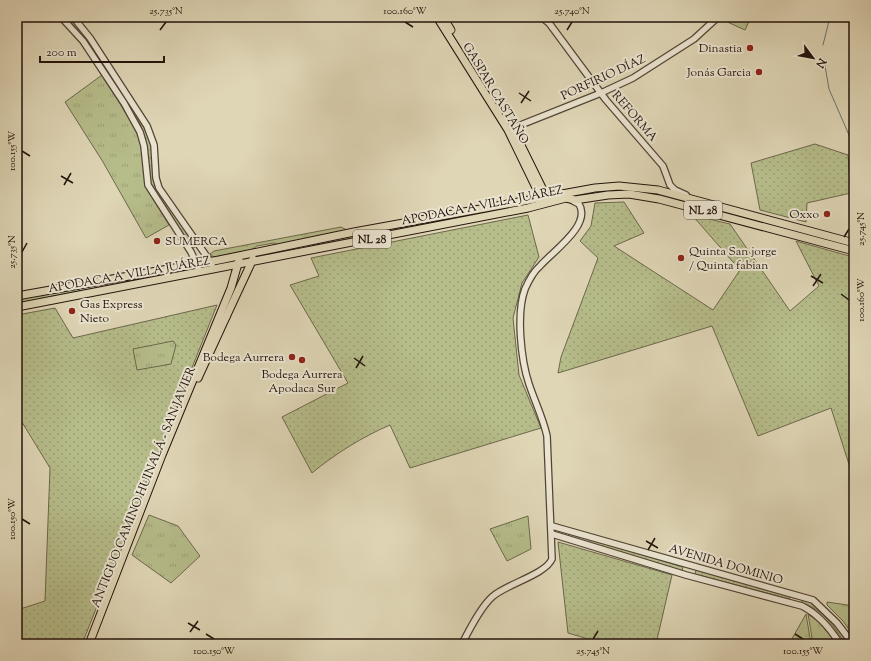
<svg xmlns="http://www.w3.org/2000/svg" width="871" height="661" font-family="'Sorts Mill Goudy',serif">
<style>
.grass{fill:url(#grass-dots);stroke:#6c684c}
.park{fill:url(#park-tufts);stroke:#6c684c}
.lines{fill:none;stroke-linecap:round;stroke-linejoin:round}
.stream{stroke:#697573;stroke-width:1}
.minor-casing{stroke:#524436;stroke-width:8}
.major-casing{stroke:#23130c;stroke-width:9}
.minor{stroke:#eae4d0;stroke-width:5.5}
.major{stroke:#dfd6b6;stroke-width:7}
.ticks{fill:none;stroke:#23130c;stroke-width:1.5}
.poi-dot{fill:#8f2418;stroke:#eae4d0;stroke-width:1.5}
.labels{text-anchor:middle;stroke-width:4;stroke-linejoin:round;paint-order:stroke}
.shield{fill:#eae4d0;stroke:#5f5247;stroke-width:1}
.shield-label{font-size:11px;font-weight:bold;fill:#23130c}
.poi-label{font-size:12px;fill:#23130c;stroke:#eae4d0;text-anchor:end}
.street-label{font-size:12px;fill:#23130c;stroke:#eae4d0}
.neatline{fill:none;stroke:#23130c;stroke-width:1.5}
.ticks-label{font-size:10px;text-anchor:middle;fill:#23130c}
</style>
<defs>
<pattern id="grass-dots" width="8" height="8" patternUnits="userSpaceOnUse"><rect width="8" height="8" fill="#b6bd8b"/><path d="M2 2h.1M6 6h.1" fill="none" stroke="#9ca277" stroke-width="1.8" stroke-linecap="round"/></pattern>
<pattern id="park-tufts" width="24" height="20" patternUnits="userSpaceOnUse"><rect width="24" height="20" fill="#b6bd8b"/><path d="M3 7l-1-3M5 7V3M7 7l1-3M15 17l-1-3M17 17v-4M19 17l1-3" fill="none" stroke="#9ca277"/></pattern>
</defs>
<rect width="100%" height="100%" fill="#dfd6b6"/>
<filter id="stains"><feTurbulence type="fractalNoise" baseFrequency=".005" numOctaves="4"/><feColorMatrix values="0 0 0 0 .2 0 0 0 0 .09 0 0 0 0 .02 0 0 0 .5 -.17"/></filter>
<radialGradient id="worn" r=".72"><stop offset=".6" stop-color="#630" stop-opacity="0"/><stop offset="1" stop-color="#630" stop-opacity=".3"/></radialGradient>
<!-- grass -->
<g class="grass">
<polygon points="64,17 71,17 85,34 139,115 151,141 153,177 195,246 194,248 192,248 152,188 148,172 147,149 140,124 95,56"/>
<polygon points="815,144 848,155 851,193 807,203 806,222 760,210 751,163"/>
<polygon points="624,202 644,233 614,246 713,310 740,270 692,215 730,224 790,311 819,286 796,241 853,257 854,480 831,408 758,436 712,326 558,373 561,357 598,258 580,241 591,226 595,203"/>
<path d="M528,215L539,257L522,283L513,318L519,375L541,428L410,468L390,425C362,437 335,454 312,473L282,417L348,383L290,285L319,276L311,258Z"/>
<polygon points="217,305 82,644 17,644 17,610 45,601 50,468 17,414 17,315 55,308 73,338"/>
<polygon points="568,533 683,567 682,571 569,537"/>
<polygon points="558,542 672,575 656,644 605,644 568,633"/>
<polygon points="696,570 790,596 789,599 695,574"/>
<path d="M802,600C824,603 836,626 848,642L845,644C836,628 820,607 802,603Z"/>
</g>
<!-- park -->
<g class="park">
<polygon points="725,17 751,17 745,30 723,20"/>
<polygon points="102,75 140,136 147,189 169,225 146,238 103,162 65,102"/>
<polygon points="643,190 671,196 851,245 654,195 604,192"/>
<polygon points="503,209 495,212 306,248 315,245"/>
<polygon points="341,227 347,230 278,245 274,243 257,246 251,250 214,257 210,254 214,251"/>
<polygon points="189,268 191,268 189,270 124,283 124,281"/>
<polygon points="77,288 79,289 80,293 17,305 17,299"/>
<polygon points="173,341 176,345 171,364 137,370 133,349"/>
<polygon points="149,515 178,526 200,556 171,583 132,555"/>
<polygon points="528,516 531,549 507,561 490,529"/>
<polygon points="827,602 854,606 854,637 843,621 827,605"/>
<polygon points="806,614 811,644 789,644"/>
<polygon points="808,614 819,622 837,644 813,644"/>
</g>
<g class="lines">
<!-- stream -->
<g class="stream">
<polyline points="823,45 830,17"/>
<polyline points="824,60 829,89 849,135 851,143"/>
</g>
<defs>
<g id="minor">
<polyline points="61,17 83,41 124,103 140,132 144,146 148,185 191,252 198,267"/>
<polyline points="73,17 90,38 147,126 154,145 156,178 159,188 212,264"/>
<polyline points="541,17 549,23 606,100 663,166 670,185 675,190 686,195"/>
<polyline points="508,130 601,93 633,78 694,39 718,17"/>
<polyline points="552,526 813,600 837,623 853,644"/>
<path d="M552,534L686,575L802,606C818,614 830,628 840,644"/>
<path d="M462,644C469,630 481,607 492,597C506,584 545,575 552,559L547,436C543,418 535,402 529,384C521,360 516,313 525,289C529,280 533,272 540,266C552,252 592,225 579,204L573,201"/>
</g>
<g id="major">
<polyline points="437,17 508,130 543,202"/>
<polyline points="443,17 451,30"/>
<polyline points="514,131 548,200"/>
<polyline points="17,296 219,260 354,232 595,188 619,186 658,190 854,243"/>
<polyline points="17,307 528,208 566,198 575,200 608,195 629,194 659,199 854,251"/>
<polyline points="223,318 226,317 253,259"/>
<polyline points="198,378 226,317"/>
<polyline points="89,644 162,455 231,288 239,260"/>
</g>
</defs>
<!-- minor casing -->
<use href="#minor" class="minor-casing"/>
<!-- major casing -->
<use href="#major" class="major-casing"/>
<!-- minor -->
<use href="#minor" class="minor"/>
<!-- major -->
<use href="#major" class="major"/>
</g>
<!-- ticks -->
<path class="ticks" d="M405,22L413,27M160,30L166,22M567,30L572,22M519,93L531,101M521,103L529,91M22,151L30,156M61,176L73,183M64,185L71,173M844,237L849,229M22,252L27,243M811,276L823,283M813,286L821,274M841,294L849,300M354,358L365,366M356,368L363,356M22,519L30,524M646,541L658,548M648,550L655,538M188,623L200,630M190,632L198,621M206,634L214,639M795,634L803,639M593,639L598,631"/>
<!-- markers -->
<g class="poi-dot">
<circle cx="750" cy="48" r="4"/>
<circle cx="759" cy="72" r="4"/>
<circle cx="827" cy="214" r="4"/>
<circle cx="157" cy="241" r="4"/>
<circle cx="681" cy="258" r="4"/>
<circle cx="72" cy="311" r="4"/>
<circle cx="292" cy="357" r="4"/>
<circle cx="302" cy="360" r="4"/>
</g>
<g class="labels">
<!-- shield labels -->
<g class="shield">
<rect x="684" y="201" width="38" height="18" rx="3"/>
<rect x="353" y="230" width="38" height="18" rx="3"/>
</g>
<g class="shield-label">
<text x="703" y="214">NL 28</text>
<text x="372" y="243">NL 28</text>
</g>
<!-- poi labels -->
<g class="poi-label">
<text x="742" y="52">Dinastia</text>
<text x="751" y="76">Jonás Garcia</text>
<text x="819" y="218">Oxxo</text>
<text x="165" y="245" text-anchor="start">SUMERCA</text>
<text x="689" y="255" text-anchor="start">Quinta San jorge<tspan x="689" dy="14">/ Quinta fabian</tspan></text>
<text x="80" y="308" text-anchor="start">Gas Express<tspan x="80" dy="14">Nieto</tspan></text>
<text x="284" y="361">Bodega Aurrera</text>
<text x="302" y="378" text-anchor="middle">Bodega Aurrera<tspan x="302" dy="14">Apodaca Sur</tspan></text>
</g>
<!-- street labels -->
<g class="street-label">
<text transform="translate(603 77) rotate(-25)" y="4">PORFIRIO DÍAZ</text>
<text transform="translate(496 93) rotate(59)" y="4">GASPAR CASTAÑO</text>
<text transform="translate(635 116) rotate(49)" y="4">REFORMA</text>
<text transform="translate(482 205) rotate(-11)" y="4">APODACA A VILLA JUÁREZ</text>
<text transform="translate(129 274) rotate(-10)" y="4">APODACA A VILLA JUÁREZ</text>
<text transform="translate(143 487) rotate(-68)" y="4">ANTIGUO CAMINO HUINALÁ - SAN JAVIER</text>
<text transform="translate(726 564) rotate(16)" y="4">AVENIDA DOMINIO</text>
</g>
</g>
<!-- margin -->
<rect width="871" height="661" fill="none" stroke="#dfd6b6" stroke-width="44"/>
<!-- north arrow -->
<g transform="translate(813 58) rotate(122)" stroke="#eae4d0" stroke-width="3" paint-order="stroke">
<path d="M0-3L7 15L0 10L-7 15Z" fill="#23130c"/>
<text y="-6" font-size="11" font-weight="bold" text-anchor="middle" fill="#23130c">N</text>
</g>
<!-- scale -->
<path d="M40 56v6h124v-6" fill="none" stroke="#23130c" stroke-width="2"/>
<text x="46" y="56" font-size="12" fill="#23130c" stroke="#eae4d0" stroke-width="3" paint-order="stroke">200 m</text>
<rect x="22" y="22" width="827" height="617" class="neatline"/>
<g class="ticks-label">
<text x="166" y="14">25.735°N</text>
<text x="405" y="14">100.160°W</text>
<text x="572" y="14">25.740°N</text>
<text transform="translate(11 151) rotate(-90)" y="4">100.155°W</text>
<text transform="translate(860 229) rotate(-90)" y="4">25.745°N</text>
<text transform="translate(11 252) rotate(-90)" y="4">25.735°N</text>
<text transform="translate(860 300) rotate(-90)" y="4">100.160°W</text>
<text transform="translate(11 519) rotate(-90)" y="4">100.150°W</text>
<text x="214" y="654">100.150°W</text>
<text x="593" y="654">25.745°N</text>
<text x="803" y="654">100.155°W</text>
</g>
<rect width="100%" height="100%" filter="url(#stains)"/>
<rect width="100%" height="100%" fill="url(#worn)"/>
</svg>
